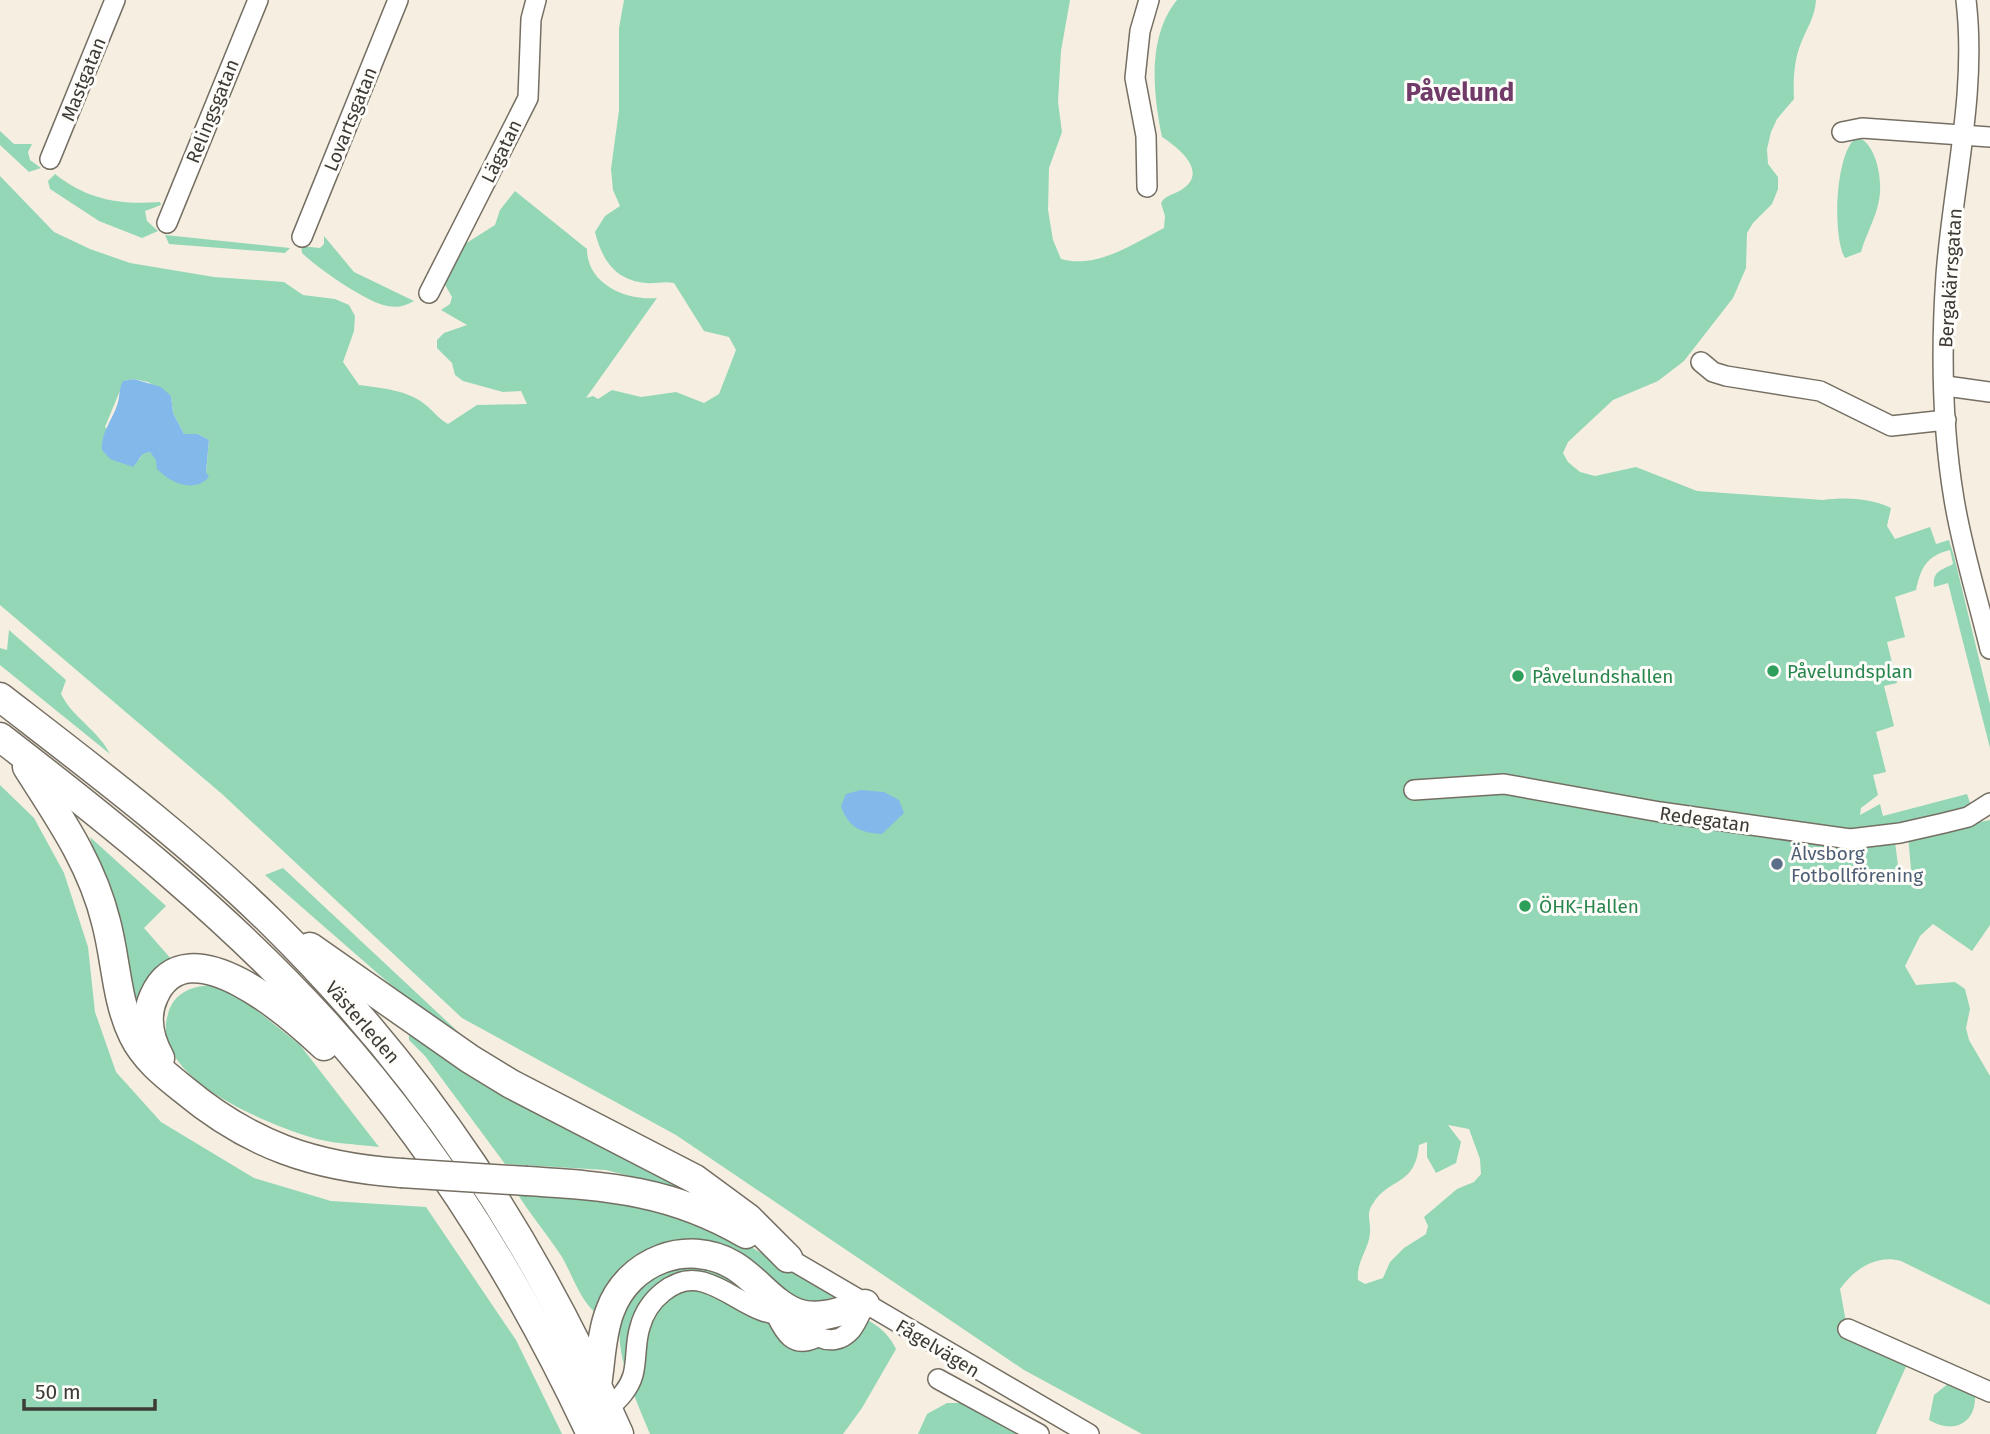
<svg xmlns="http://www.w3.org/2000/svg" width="1990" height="1434" font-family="'Fira Sans',sans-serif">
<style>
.green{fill:#93d7b6;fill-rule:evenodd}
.water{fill:#82b9eb}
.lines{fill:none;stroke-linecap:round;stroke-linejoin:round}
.minor-casing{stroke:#756f63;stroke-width:22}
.highway-casing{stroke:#756f63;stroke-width:31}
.minor{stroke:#fff;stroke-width:19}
.highway{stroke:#fff;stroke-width:28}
.highway-bridge-casing{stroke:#756f63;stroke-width:31;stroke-linecap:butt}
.highway-bridge{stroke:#fff;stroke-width:28}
.leisure-dot{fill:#2e9e5b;stroke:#fefdfa;stroke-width:2.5}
.service-dot{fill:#5c6f8a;stroke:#fefdfa;stroke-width:2.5}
.labels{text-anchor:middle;stroke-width:6;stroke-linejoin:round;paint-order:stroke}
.street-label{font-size:19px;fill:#3e3b36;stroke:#fefdfa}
.leisure-label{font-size:19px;fill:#27864d;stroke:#fefdfa;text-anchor:start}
.service-label{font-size:19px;fill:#4e5e75;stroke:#fefdfa;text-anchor:start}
.district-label{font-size:26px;font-weight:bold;fill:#713b69;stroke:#fefdfa}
</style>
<rect width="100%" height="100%" fill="#f6efe1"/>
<!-- green -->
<g class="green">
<path d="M624,0H1070L1061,51L1058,102L1062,132L1049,168L1048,210L1053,240L1061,259C1097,269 1133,244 1164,228L1165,216L1161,203C1166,194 1175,195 1184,188C1208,170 1176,146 1162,137C1153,93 1147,37 1177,0H1816C1815,17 1807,28 1801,43C1794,60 1793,81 1794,99L1777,119L1771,132L1767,149L1768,164L1778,177V189L1772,204L1753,223L1747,233L1746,268L1733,298L1684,361L1658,381L1613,400L1568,442L1563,453L1568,462L1580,472L1595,476L1636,467L1697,491L1823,500C1846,497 1870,498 1891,508L1887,526L1895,539L1930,527L1936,544L1949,540L1954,556L1990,704V748L1948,583L1934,587C1932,571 1942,570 1953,564L1950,550C1926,556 1921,568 1916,590L1895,597L1905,637L1887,642L1897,683L1884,686L1894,726L1876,732L1886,772L1873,775L1878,795L1861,808L1860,815L1880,804L1883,816L1967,794L1970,803L1967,808L1893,827L1900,880H1912L1908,836L1990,820V925L1972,951L1933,924L1920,936L1905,966L1916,985L1955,982L1965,989L1970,1009L1966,1028L1969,1040L1990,1076V1305L1901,1261C1877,1254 1854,1269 1840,1289L1846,1322L1908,1362L1876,1434H1142L1024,1370L676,1135L462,1018L222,794L0,605V176L54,232L90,249L130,263L214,277L284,282L303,295L335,299L349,305L355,316L354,331L343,362L359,385C380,388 410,390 427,406C435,413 439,419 448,424L477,405L527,404L521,391L503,392L463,381L455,375L452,363L437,348V340L444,333L467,325L441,310L450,304L452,297L444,283L454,251L495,225L500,210L515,191L587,249C587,284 626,301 657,298L586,398L593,396L598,399L612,390L641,397L676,392L704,403L719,394L736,350L729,337L704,331L674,283C664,281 655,284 646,283C614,280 602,259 595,232L605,216L620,206L613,190L611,169L619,110V28ZM134,379L148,382L171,396L173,413L184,434H198L209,440L206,473L157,460L150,452L143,454L139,460L105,427L124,381ZM1448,1125L1469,1129L1480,1159L1481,1174L1474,1182L1457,1189L1424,1217L1428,1226L1426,1234L1404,1248L1390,1262L1383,1278L1365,1284L1358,1280C1356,1262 1369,1249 1370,1233C1371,1220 1365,1214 1374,1202C1391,1177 1415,1186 1419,1145L1427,1142V1157L1436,1173L1456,1163L1461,1142Z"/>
<polygon points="0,131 14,144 32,144 28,152 30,160 41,168 29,172 0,145"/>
<path d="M1857,137C1877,143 1883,182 1879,200C1876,218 1866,234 1861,252L1845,258C1832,237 1835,151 1857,137Z"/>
<path d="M55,174C88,200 120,205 160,202L161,205L145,211L147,221L158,231L142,238L99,221L50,189L48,181Z"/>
<polygon points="165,235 290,248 285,253 169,244"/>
<path d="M324,236L354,272L414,301C405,306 398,308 387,306C368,303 317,268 302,253L301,246L320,248L324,244Z"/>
<path d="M9,630L66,680L61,694C73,718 98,730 110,754L0,665V648L7,650Z"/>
<polygon points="0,785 34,818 64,873 88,947 95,1012 116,1072 161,1122 254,1178 331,1201 426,1207 516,1340 562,1434 0,1434"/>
<polygon points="90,837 166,906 144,928 172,960 142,1025"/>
<polygon points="283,868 485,1057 422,1012 265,875"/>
<path d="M213,985L250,1005L300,1045L379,1147C356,1144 331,1144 310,1137C265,1123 148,1076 168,1014C174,992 192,986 213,985Z"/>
<polygon points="409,1031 695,1193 606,1170 505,1164 425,1056 409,1040"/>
<path d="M515,1190L637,1199L743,1242L834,1297L813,1303L796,1301L720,1245L691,1239L664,1243L642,1254L599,1316C580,1301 574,1278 562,1257C547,1234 529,1213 515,1190Z"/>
<path d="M704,1263C719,1272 735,1285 751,1291C795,1308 873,1299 896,1349L862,1408L843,1434H650C628,1379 591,1311 656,1270C667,1263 691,1265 704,1263Z"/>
<path d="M1949,1383L1969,1389L1975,1396C1976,1425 1951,1434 1929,1420L1934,1395Z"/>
<polygon points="947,1403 967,1403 1020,1434 918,1434 927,1414"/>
</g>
<!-- water -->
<g class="water">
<path d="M134,379L161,387L171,396L173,413L184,434H198L209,440L206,472L209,477C194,494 169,482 157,469L156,460L150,452L143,454L133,467L110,459L102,450C101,431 113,420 118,402C120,394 119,389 123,381Z"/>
<path d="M861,790L884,792L899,800L904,813L882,834C860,833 848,827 841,806L846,794Z"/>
</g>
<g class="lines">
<defs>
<g id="minor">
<path d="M1966,0C1977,93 1953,183 1946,275C1941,348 1942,427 1954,499C1962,549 1978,599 1990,649"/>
<polyline points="1842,132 1862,128 1990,137"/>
<polyline points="50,159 115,0"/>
<polyline points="1147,187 1146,136 1135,78 1140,31 1149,0"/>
<polyline points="167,223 258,0"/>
<polyline points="302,237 398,0"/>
<polyline points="429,293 528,98 531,19 536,0"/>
<polyline points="1701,362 1713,372 1726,376 1820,391 1891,426 1946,420"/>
<polyline points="1946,386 1990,392"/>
<polyline points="1414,790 1504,784 1660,812 1850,839 1900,833 1944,823 1968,817 1990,803"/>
<polyline points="788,1258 1089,1434"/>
<path d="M776,1315C785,1333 793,1348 815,1338"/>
<polyline points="1848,1329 1990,1392"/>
<polyline points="938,1379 1039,1434"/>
<path d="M608,1409C619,1399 629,1389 633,1375C637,1360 635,1342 640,1327C647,1301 674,1274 703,1282C736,1291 759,1322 796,1313C805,1333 831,1352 851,1330C857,1323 861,1312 865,1304"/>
</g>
<g id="highway">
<path d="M0,697C93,769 189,841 273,924C426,1075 533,1239 619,1434"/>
<path d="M0,737C114,825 228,916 325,1023C434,1143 522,1287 591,1434"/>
<path d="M27,767C59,817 92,864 106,922C116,959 116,1000 133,1035C144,1058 164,1074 183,1089C250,1145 314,1167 401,1173"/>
<polyline points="310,947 470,1059 511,1084 695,1179 748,1218 788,1258"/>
<path d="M160,1058C149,1038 144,1017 154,996C187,922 292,1016 324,1046"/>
<path d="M527,1181C609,1186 673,1191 746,1234"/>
<path d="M597,1385C601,1361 601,1334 610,1311C628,1261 687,1238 733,1265C756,1278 772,1304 797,1313C820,1321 844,1310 865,1304"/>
</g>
</defs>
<!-- minor casing -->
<use href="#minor" class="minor-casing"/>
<!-- highway casing -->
<use href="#highway" class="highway-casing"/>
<!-- minor -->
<use href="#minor" class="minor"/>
<!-- highway -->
<use href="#highway" class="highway"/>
<defs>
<polyline id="highway-bridge" points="401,1173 527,1181"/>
</defs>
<!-- highway-bridge casing -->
<use href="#highway-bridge" class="highway-bridge-casing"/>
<!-- highway-bridge -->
<use href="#highway-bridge" class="highway-bridge"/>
</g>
<!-- markers -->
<g class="leisure-dot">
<circle cx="1773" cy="671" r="7"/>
<circle cx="1518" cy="676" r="7"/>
<circle cx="1525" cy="906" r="7"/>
</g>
<circle class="service-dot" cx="1777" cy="864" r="7"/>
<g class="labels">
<!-- street labels -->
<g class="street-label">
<text transform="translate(83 79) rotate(-68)" y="7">Mastgatan</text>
<text transform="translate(212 111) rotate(-68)" y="7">Relingsgatan</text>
<text transform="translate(350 119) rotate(-68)" y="7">Lovartsgatan</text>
<text transform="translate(501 151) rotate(-64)" y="7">Lägatan</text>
<text transform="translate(1950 278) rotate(-86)" y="7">Bergakärrsgatan</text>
<text transform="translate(1705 819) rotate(8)" y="7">Redegatan</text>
<text transform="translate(363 1022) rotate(49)" y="7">Västerleden</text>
<text transform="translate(938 1348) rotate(31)" y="7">Fågelvägen</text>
</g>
<!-- leisure labels -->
<g class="leisure-label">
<text x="1787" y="678">Påvelundsplan</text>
<text x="1532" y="683">Påvelundshallen</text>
<text x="1539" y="913">ÖHK-Hallen</text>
</g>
<!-- service labels -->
<g class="service-label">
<text x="1791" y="860">Älvsborg<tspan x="1791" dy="22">Fotbollförening</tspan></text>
</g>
<!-- district labels -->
<g class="district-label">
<text x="1460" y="101">Påvelund</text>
</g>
</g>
<!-- scale -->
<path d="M24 1399v10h131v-10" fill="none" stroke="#3e3b36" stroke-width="3.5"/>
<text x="35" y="1399" font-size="21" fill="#3e3b36" stroke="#fefdfa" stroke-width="5" paint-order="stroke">50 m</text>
</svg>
